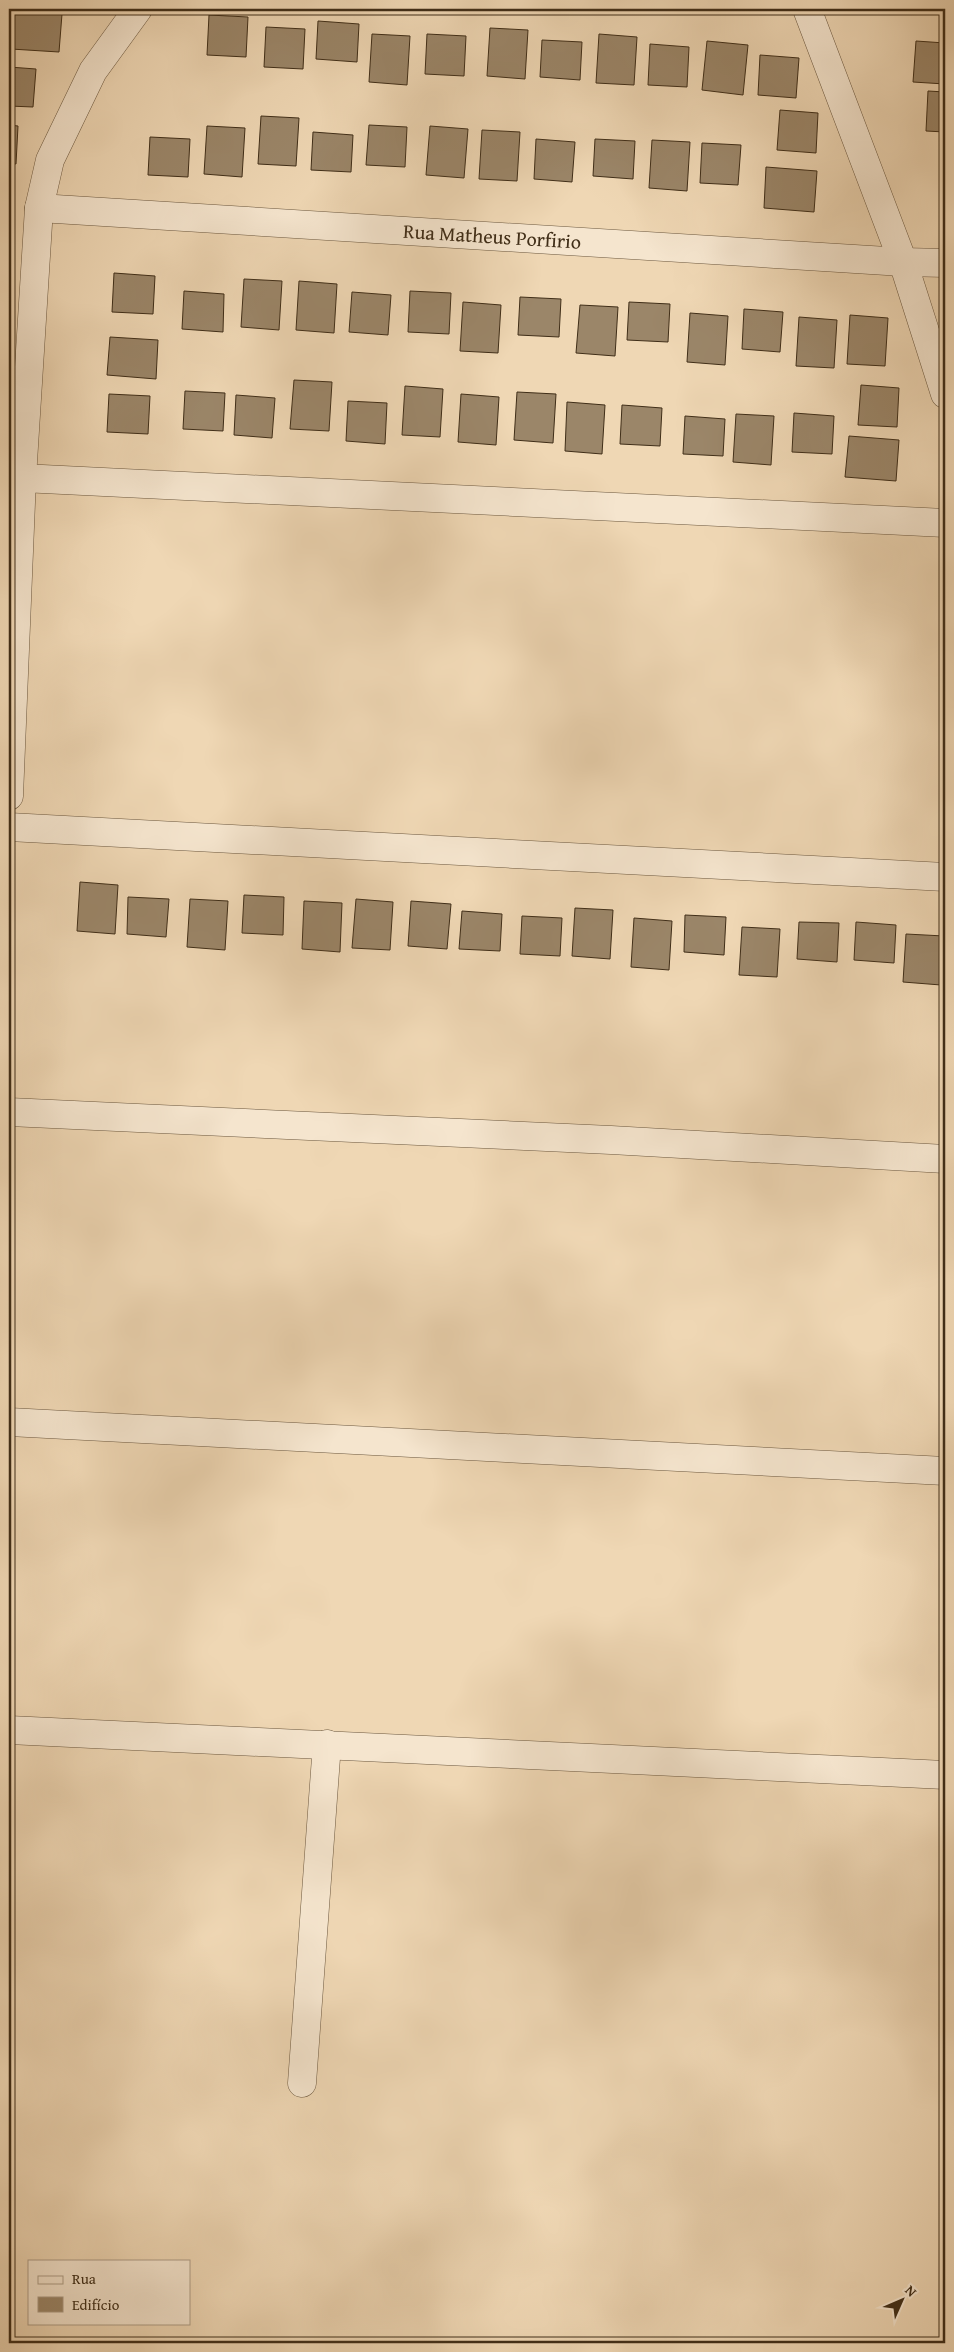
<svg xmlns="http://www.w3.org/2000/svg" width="954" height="2352" font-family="'Gentium Book Plus',serif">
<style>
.building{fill:#9b8669;stroke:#402e18}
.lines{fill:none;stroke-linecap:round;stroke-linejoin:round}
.street-casing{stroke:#6c583f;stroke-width:29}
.street{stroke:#f5e5ce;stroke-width:28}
.labels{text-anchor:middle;stroke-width:4;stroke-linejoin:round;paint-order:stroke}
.street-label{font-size:20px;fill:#402e18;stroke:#f5e5ce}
</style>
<rect width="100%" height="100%" fill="#efd7b4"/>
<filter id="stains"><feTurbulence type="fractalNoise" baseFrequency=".004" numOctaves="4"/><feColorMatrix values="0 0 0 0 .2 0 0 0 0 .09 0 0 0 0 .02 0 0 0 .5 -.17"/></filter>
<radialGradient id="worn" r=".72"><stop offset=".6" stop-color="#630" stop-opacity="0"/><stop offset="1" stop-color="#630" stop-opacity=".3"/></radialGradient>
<!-- building -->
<g class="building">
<polygon points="13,11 62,14 59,52 11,49"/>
<polygon points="209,15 248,17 246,57 207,55"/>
<polygon points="318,21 359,24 357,62 316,59"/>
<polygon points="266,27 305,29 303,69 264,67"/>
<polygon points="490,28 528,30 525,79 487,76"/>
<polygon points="372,34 410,36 407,85 369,82"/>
<polygon points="427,34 466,36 464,76 425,74"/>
<polygon points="599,34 637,37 634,85 596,83"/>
<polygon points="542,40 582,42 580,80 540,77"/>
<polygon points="707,41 748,45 743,95 702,90"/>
<polygon points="916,41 945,43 945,84 913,82"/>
<polygon points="650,44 689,47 687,87 648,85"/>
<polygon points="760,55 799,58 796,98 758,95"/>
<polygon points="9,67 36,69 33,107 9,106"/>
<polygon points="928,91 945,92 945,132 926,131"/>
<polygon points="780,110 818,113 816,153 777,150"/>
<polygon points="261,116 299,118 296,166 258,164"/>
<polygon points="9,125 18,126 16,164 9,163"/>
<polygon points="369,125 407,127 405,167 366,165"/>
<polygon points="207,126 245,128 242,177 204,174"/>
<polygon points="430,126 468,129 464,178 426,175"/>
<polygon points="482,130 520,132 517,181 479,179"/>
<polygon points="313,132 353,135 351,172 311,170"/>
<polygon points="150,137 190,139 188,177 148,175"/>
<polygon points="536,139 575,142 572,182 534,179"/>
<polygon points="595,139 635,141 633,179 593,176"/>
<polygon points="652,140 690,142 687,191 649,188"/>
<polygon points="702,143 741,145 738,185 700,183"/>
<polygon points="766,167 817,171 814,212 764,208"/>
<polygon points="114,273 155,276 153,314 112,312"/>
<polygon points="244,279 282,281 279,330 241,327"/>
<polygon points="299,281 337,284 334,333 296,330"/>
<polygon points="184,291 224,294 223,332 182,329"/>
<polygon points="410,291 451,293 449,334 408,332"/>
<polygon points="352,292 391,295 388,335 349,332"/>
<polygon points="520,297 561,299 559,337 518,335"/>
<polygon points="463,302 501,305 498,353 460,351"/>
<polygon points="629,302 670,304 668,342 627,340"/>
<polygon points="580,305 618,307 615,356 576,353"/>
<polygon points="744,309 783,312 780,352 742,349"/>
<polygon points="690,313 728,316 725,365 687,362"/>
<polygon points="850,315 888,318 885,366 847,364"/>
<polygon points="799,317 837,320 834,368 796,366"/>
<polygon points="110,337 158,340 156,379 107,375"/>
<polygon points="294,380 332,382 329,431 290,429"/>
<polygon points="861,385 899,388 897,427 858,425"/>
<polygon points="405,386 443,389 440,437 402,435"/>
<polygon points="185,391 225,393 223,431 183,429"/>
<polygon points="517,392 556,394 553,443 514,440"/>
<polygon points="109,394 150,396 148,434 107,432"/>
<polygon points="461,394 499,397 496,445 458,442"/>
<polygon points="236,395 275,398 272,438 234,435"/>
<polygon points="348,401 387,403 385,444 346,441"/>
<polygon points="567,402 605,405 602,454 565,451"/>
<polygon points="622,405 662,408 660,446 620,444"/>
<polygon points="794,413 834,416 832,454 792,452"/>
<polygon points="736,414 774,416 771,465 733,462"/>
<polygon points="685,416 725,419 723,456 683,454"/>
<polygon points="849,436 899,440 896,481 845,477"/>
<polygon points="80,882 118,885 115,934 77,931"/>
<polygon points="244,895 284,897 283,935 242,933"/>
<polygon points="128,897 169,899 166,937 127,934"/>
<polygon points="190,899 228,901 225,950 187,947"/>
<polygon points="356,899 393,902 390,950 352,948"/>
<polygon points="304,901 342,903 340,952 302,949"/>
<polygon points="411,901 451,904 447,949 408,946"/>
<polygon points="575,908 613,910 610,959 572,956"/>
<polygon points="462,911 502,914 500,951 459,949"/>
<polygon points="685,915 726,917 724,955 684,952"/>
<polygon points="522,916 562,918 560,956 520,954"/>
<polygon points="634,918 672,921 669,970 631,967"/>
<polygon points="799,922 839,923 837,962 797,959"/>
<polygon points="856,922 896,925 894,963 854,960"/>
<polygon points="742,927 780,929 777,977 739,975"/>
<polygon points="906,934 944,936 941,985 903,982"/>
</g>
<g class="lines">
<defs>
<g id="street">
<polyline points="807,9 903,262 945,394"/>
<path id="s1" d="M39,208L903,262L945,263"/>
<polyline points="22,478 945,523"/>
<polyline points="9,796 22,478 39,208 50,160 93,71 138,9"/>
<polyline points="9,827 945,877"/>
<polyline points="9,1112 611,1140 945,1159"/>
<polyline points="9,1422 945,1471"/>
<polyline points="9,1730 945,1775"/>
<polyline points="302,2083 327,1744"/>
</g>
</defs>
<!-- street casing -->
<use href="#street" class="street-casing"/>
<!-- street -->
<use href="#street" class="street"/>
</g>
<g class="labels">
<!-- street labels -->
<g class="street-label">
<text dy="7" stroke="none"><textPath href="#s1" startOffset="454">Rua Matheus Porfirio</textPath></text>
</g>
</g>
<!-- margin -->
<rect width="954" height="2352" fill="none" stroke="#efd7b4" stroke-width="30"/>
<rect x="10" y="10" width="934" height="2332" fill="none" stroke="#402e18" stroke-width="2.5"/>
<rect x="15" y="15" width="924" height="2322" fill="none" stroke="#402e18"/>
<!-- legend -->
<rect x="28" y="2260" width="162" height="65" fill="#f5e5ce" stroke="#ad9c85"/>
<rect x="38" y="2276" width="25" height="8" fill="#f5e5ce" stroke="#ad9c85"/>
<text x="72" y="2284" font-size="15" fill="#402e18">Rua</text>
<rect x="38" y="2297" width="25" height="15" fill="#9b8669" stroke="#ad9c85"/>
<text x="72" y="2310" font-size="15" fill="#402e18">Edifício</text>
<!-- north arrow -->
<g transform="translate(902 2300) rotate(45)" stroke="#f5e5ce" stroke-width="4" paint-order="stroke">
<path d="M0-4L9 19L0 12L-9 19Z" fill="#402e18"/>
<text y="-8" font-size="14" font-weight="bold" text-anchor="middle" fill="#402e18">N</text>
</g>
<rect width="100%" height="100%" filter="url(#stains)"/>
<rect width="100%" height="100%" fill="url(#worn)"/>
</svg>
